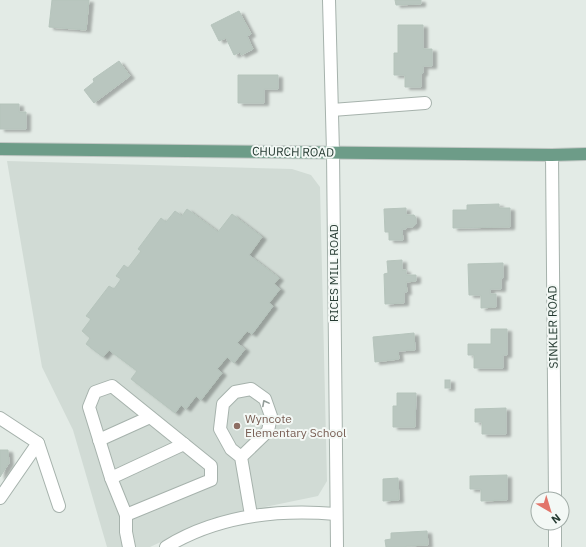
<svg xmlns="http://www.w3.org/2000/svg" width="586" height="547" font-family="'IBM Plex Sans',sans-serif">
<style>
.built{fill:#d1dbd5}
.building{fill:#b9c6bf;stroke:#b6c4bc;filter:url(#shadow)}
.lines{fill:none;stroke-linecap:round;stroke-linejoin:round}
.minor-casing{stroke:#a6b2ac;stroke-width:14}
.major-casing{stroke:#c2c8c5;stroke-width:14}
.minor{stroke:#fff;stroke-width:12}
.major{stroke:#6d9c88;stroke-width:12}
.oneway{stroke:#929c98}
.education-dot{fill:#8d6e63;stroke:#f3f8f5;stroke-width:1.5}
.labels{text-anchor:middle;stroke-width:4;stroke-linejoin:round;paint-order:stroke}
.street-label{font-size:12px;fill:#253a31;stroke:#f3f8f5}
.education-label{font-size:12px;fill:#785e54;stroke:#f3f8f5;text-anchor:start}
</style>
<defs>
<filter id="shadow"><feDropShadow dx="4.5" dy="2.5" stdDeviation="1" flood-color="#0004"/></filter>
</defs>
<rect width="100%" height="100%" fill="#e3ebe6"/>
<!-- built -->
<polygon class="built" points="7,161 292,169 311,175 320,187 327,481 318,496 212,518 150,547 107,547 73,430 42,367"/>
<!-- building -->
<g class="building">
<polygon points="52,0 89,0 86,30 49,27"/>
<polygon points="395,0 421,0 421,4 396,5"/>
<polygon points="239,11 251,34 247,36 253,49 241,55 240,52 234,55 226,38 219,41 211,25"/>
<polygon points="398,25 423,25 423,49 432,49 432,66 423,66 423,73 421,74 421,87 405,87 405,75 394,75 394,53 398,53"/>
<polygon points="119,61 130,76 94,103 84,90 94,82 93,79"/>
<polygon points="238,75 278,75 278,89 264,89 264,103 238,103"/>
<polygon points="0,104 19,104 19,112 26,112 26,129 0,129"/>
<polygon points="499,204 499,208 510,208 510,227 453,228 453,210 467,210 467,205"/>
<polygon points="406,208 406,215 414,215 416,218 416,224 413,227 406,227 406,229 402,229 403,240 389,240 389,232 385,232 384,209"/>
<polygon points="187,209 218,232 232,214 262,237 249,255 279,278 274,284 280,289 269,303 273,306 252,334 247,331 237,343 245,349 234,363 227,357 217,369 222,373 201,400 196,396 186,409 181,405 175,413 131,379 137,371 109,350 103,357 86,344 90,338 82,331 91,319 86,316 109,286 114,289 121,279 116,276 124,265 128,268 141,251 138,249 161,218 166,222 175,211 182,216"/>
<polygon points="402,260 402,270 406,270 406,275 416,275 416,281 406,282 407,292 404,292 404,303 385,304 384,274 388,273 387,261"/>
<polygon points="503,263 503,278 501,278 501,289 490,289 490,294 496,294 496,307 481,308 481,295 469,295 468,264"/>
<polygon points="491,329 507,329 507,355 503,355 503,368 474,368 474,355 468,355 468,344 491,344"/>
<polygon points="414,333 415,350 398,351 399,359 375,362 373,337"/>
<rect x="445" y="380" width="5" height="8"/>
<polygon points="397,393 416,393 415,427 393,427 393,406 397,406"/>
<polygon points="506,408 506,434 482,434 482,422 475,422 475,409"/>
<polygon points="0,450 8,450 9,463 0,477"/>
<polygon points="507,475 507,500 481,501 481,489 470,489 470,476"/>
<polygon points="398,478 399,500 383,501 383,479"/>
<polygon points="427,531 428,545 406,546 406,547 386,547 385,540 391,539 391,533"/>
</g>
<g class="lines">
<defs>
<g id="minor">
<polyline points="329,0 333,152 337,547"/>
<polyline points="332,110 425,103"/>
<polyline points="552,155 555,499"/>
<polyline points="0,418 38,443 0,498"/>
<polyline points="99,440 150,417"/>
<polyline points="38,443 59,506"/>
<polyline points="241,457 268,431 271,416 265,399 251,389 235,392 223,404 220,429 231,449 241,457 251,515"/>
<polyline points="111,478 184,444"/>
<polyline points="126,515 211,480 211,466 112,386 95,392 89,407 111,478 126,515 126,532 129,547"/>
<polyline points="555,523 555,547"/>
<path d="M166,547C218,515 277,509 336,514"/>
</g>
<polyline id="major" points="0,149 552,155 586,154"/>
</defs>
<!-- minor casing -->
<use href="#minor" class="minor-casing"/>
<!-- major casing -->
<use href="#major" class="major-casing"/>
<!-- minor -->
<use href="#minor" class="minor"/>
<!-- major -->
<use href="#major" class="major"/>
</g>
<!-- one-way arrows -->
<defs><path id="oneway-chevron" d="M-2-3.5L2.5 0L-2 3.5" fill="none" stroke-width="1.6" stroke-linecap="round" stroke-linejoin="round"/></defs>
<use class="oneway" href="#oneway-chevron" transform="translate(265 403) rotate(-118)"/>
<!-- markers -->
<circle class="education-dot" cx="237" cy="426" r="4"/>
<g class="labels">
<!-- street labels -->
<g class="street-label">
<text transform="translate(293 152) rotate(1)" y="4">CHURCH ROAD</text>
<text transform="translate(334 273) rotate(-90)" y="4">RICES MILL ROAD</text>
<text transform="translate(553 327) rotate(-91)" y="4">SINKLER ROAD</text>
</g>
<!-- education labels -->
<g class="education-label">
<text x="245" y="423">Wyncote<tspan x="245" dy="14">Elementary School</tspan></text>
</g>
</g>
<!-- north arrow -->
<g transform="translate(550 511) rotate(142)"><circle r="19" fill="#f3f8f5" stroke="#a1aca7"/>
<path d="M0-3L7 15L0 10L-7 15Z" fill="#e2756a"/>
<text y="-6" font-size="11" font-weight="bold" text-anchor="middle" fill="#253a31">N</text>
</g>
</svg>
